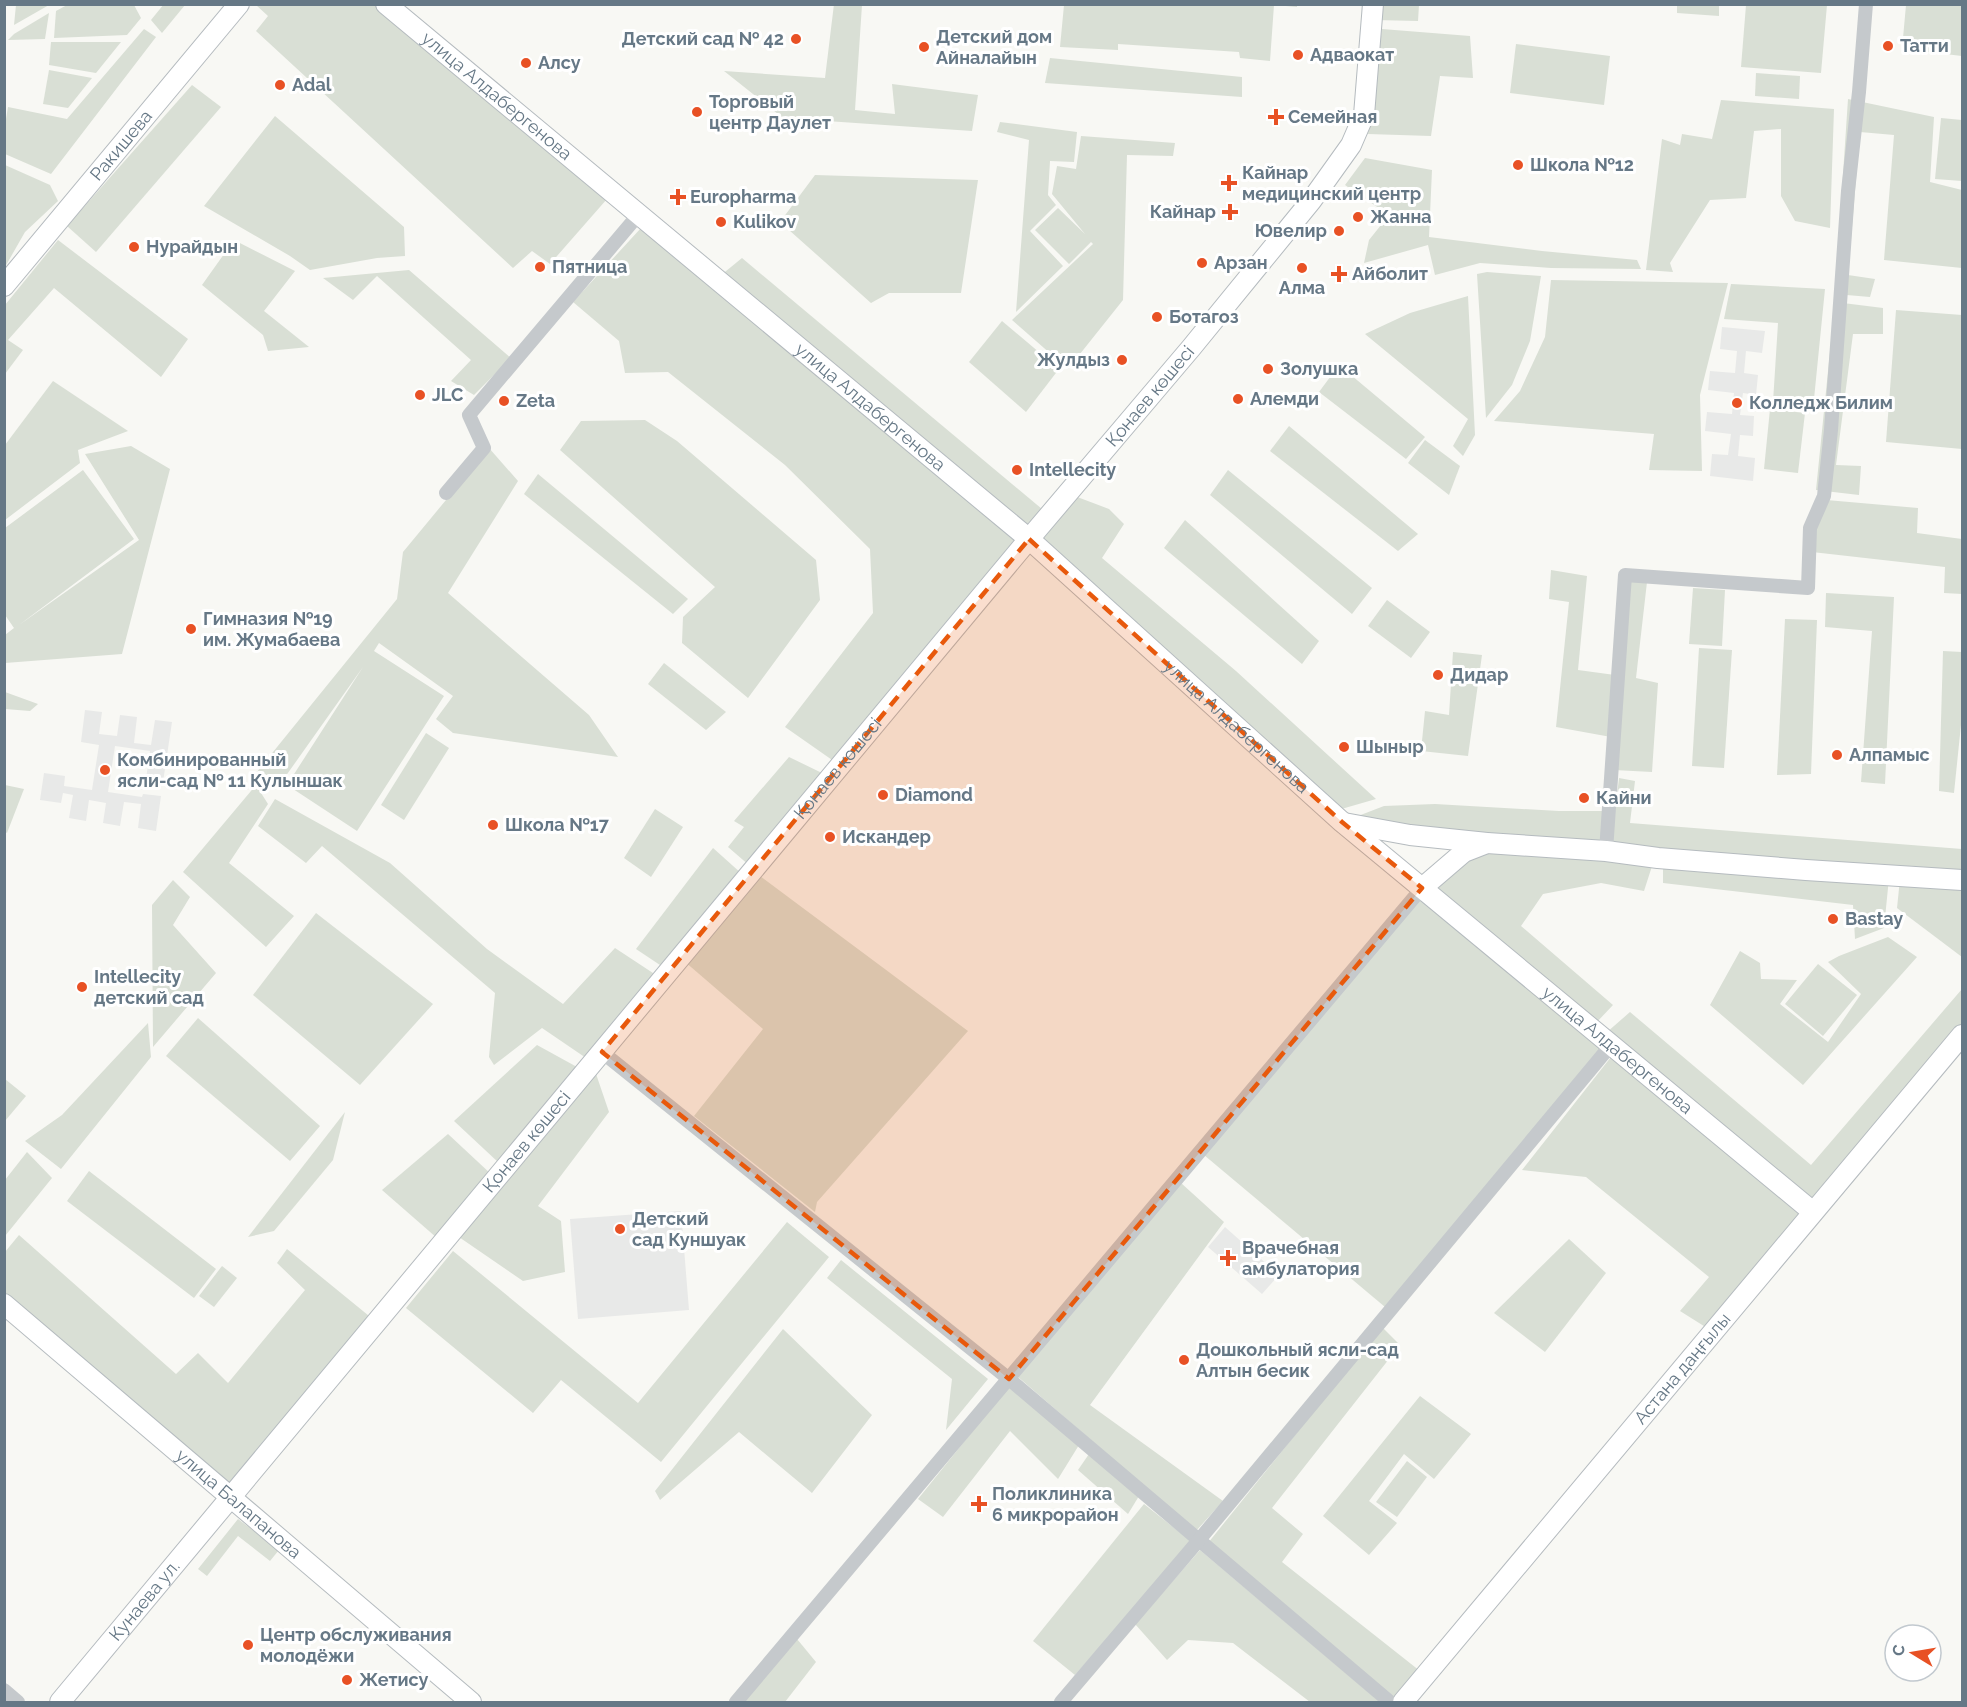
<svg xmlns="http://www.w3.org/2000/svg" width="1967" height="1707" font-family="Raleway,sans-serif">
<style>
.built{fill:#e8e9e8}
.green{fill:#d9dfd5}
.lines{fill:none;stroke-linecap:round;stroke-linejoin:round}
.secondary-casing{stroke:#b5bbbf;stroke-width:22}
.street{stroke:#c5c9cc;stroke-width:14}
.secondary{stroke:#fff;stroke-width:20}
.marked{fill:#e8590c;fill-opacity:0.2;stroke:#e8590c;stroke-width:4.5;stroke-dasharray:12 8;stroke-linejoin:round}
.poi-dot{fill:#e85124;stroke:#fff;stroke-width:2}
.labels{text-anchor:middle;stroke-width:6;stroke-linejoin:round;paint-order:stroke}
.poi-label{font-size:18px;font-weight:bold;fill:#667886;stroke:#fff;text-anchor:start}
.street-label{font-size:18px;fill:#667886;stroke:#fff}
</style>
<rect width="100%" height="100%" fill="#f8f8f4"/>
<!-- built -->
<g class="built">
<polygon points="1722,327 1765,331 1762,353 1746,351 1744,373 1758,375 1756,395 1743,393 1740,415 1754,416 1753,436 1740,435 1738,456 1755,458 1753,481 1710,476 1712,454 1728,455 1731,434 1705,431 1707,412 1732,414 1734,393 1708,390 1710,371 1735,373 1737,351 1720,349"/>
<polygon points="85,710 102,712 99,734 117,736 120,715 137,717 134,743 151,745 155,720 172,722 163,782 146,779 150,751 115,746 108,792 142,797 143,794 161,796 156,831 138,828 141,804 124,802 120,826 103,823 106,803 89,800 86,821 69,818 73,795 63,793 61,803 40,800 44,773 65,776 64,786 92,790 99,745 81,742"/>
<polygon points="681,1211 689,1310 578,1319 570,1219"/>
<polygon points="1225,1227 1279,1275 1262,1294 1208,1247"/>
</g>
<!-- green -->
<g class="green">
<polygon points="164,4 185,5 162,33 151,20"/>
<polygon points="834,4 862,5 855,110 895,114 892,84 978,95 972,131 783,118 724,71 825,78"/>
<polygon points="16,5 16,4 49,5 14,25"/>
<polygon points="67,5 134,5 141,18 127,35 54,38 56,11"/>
<polygon points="256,5 377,5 607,199 550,264 532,251 513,268 256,31 268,16"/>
<polygon points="1064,5 1064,4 1297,5 1297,7 1274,5 1270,61 1240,58 1239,52 1118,44 1118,50 1060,47"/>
<polygon points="1376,5 1419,5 1418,21 1374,20"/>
<polygon points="1677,5 1719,5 1719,16 1677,13"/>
<polygon points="1746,5 1827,5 1821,73 1741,67"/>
<polygon points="1906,5 1962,5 1962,56 1902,49"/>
<polygon points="49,13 45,39 8,40 14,34"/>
<polygon points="144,29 156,37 51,174 5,154 5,125 8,107 67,119"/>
<polygon points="1382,29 1470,36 1473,78 1440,76 1431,136 1368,134"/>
<polygon points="51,42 121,42 96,73 49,65"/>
<polygon points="1516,44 1610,56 1604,105 1510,93"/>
<polygon points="1050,58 1242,77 1242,97 1045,83"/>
<polygon points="49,70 92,78 68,108 43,104"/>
<polygon points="1756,73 1800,76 1799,99 1755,96"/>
<polygon points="192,85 221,107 96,252 67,226"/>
<polygon points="1848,99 1934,117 1930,182 1962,190 1962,268 1884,260 1894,135 1860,132 1848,275 1875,279 1870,297 1835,294"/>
<polygon points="1721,100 1834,109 1830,228 1795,221 1781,196 1781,129 1754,131 1746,198 1710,200 1670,263 1673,272 1646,270 1662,139 1680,145 1682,134 1712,139"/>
<polygon points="275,116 404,227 405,256 377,258 310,270 290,256 204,206"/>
<polygon points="1941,118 1962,120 1962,181 1935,179"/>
<polygon points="1000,122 1077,132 1074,162 1050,161 1048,195 1056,205 1030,231 1063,266 1016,312 1029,140 997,132"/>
<polygon points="1081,136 1175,143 1173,156 1127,155 1123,300 1068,369 1012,320 1093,244 1091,242 1069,264 1035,230 1058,208 1085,234 1052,194 1057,166 1076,169"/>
<polygon points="1365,158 1432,170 1429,237 1542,251 1637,260 1641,269 1551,268 1480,263 1435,275 1428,245 1364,263 1369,240 1389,215 1345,185"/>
<polygon points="5,165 50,185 58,201 25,232 5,267"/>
<polygon points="815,175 978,180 961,293 889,293 871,303 780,222"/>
<polygon points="641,228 1020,539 835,762 785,727 873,613 870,549 785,465 668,372 625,373 619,341 573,302"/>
<polygon points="58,240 188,339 161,377 54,288 8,340 23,350 5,374 5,305"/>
<polygon points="234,240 295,271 264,311 309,347 268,351 263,335 202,285"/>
<polygon points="742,258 1042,509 1025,530 720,276"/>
<polygon points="409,270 511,358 474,395 451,381 471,360 377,276 353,300 323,278"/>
<polygon points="1487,272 1541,276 1530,341 1512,385 1486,418 1477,274"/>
<polygon points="1551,280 1728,283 1700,395 1702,471 1649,470 1654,434 1494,421 1520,391 1545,337"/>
<polygon points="1731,284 1825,289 1813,409 1773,402 1778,323 1724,319"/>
<polygon points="1468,296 1475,435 1463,456 1453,446 1468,419 1365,334 1410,313"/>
<polygon points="1835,302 1883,308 1883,334 1853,334 1836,465 1861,466 1859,495 1816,490"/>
<polygon points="1896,310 1962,315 1962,449 1886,442"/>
<polygon points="1002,321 1059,369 1026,412 969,362"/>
<polygon points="1339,365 1425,437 1406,459 1319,392"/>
<polygon points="53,381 128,431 78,450 80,463 5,520 5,445"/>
<polygon points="1770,409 1805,413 1798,473 1764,469"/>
<polygon points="645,420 677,441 816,560 820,600 748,698 682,643 683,617 715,587 560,450 581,421"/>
<polygon points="1289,426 1418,534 1398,551 1270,451"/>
<polygon points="1425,440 1460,466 1449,495 1408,463"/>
<polygon points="131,446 170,469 122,654 5,663 5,635 14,628 5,615 5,528 83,470 134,539 19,625 139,540 85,454"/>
<polygon points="489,448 518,481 448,593 589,715 618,757 453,733 436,719 453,696 379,643 374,651 444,696 357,831 287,785 363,667 278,787 256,773 397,599 403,552"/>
<polygon points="1228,470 1372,588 1352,614 1210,495"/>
<polygon points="538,474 688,599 673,614 524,494"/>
<polygon points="1072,495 1109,509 1124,524 1102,558 1236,671 1376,799 1338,810 1038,539"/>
<polygon points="1815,499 1918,508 1917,533 1962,539 1962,594 1944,593 1945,567 1812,552"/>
<polygon points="1185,520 1319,641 1302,664 1164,548"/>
<polygon points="1551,570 1587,576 1578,670 1615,675 1611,737 1556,727 1569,602 1549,599"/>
<polygon points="1629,580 1647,582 1636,678 1658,683 1652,772 1614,770"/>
<polygon points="1693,588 1725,590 1722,646 1689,644"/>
<polygon points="1826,593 1894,597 1885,784 1861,782 1872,631 1825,627"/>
<polygon points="1387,600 1430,632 1411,658 1368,626"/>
<polygon points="1785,619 1817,620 1811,774 1777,775"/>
<polygon points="1699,648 1732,650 1724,768 1692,766"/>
<polygon points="1943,651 1962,652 1962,715 1954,793 1939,791"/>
<polygon points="1453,652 1482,655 1468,756 1421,751 1425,711 1449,715"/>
<polygon points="664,663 726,712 706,730 648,684"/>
<polygon points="5,692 38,704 30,711 5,709"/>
<polygon points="426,733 449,748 404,820 381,805"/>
<polygon points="789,757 822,773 750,866 728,847 744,827 734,821"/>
<polygon points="1619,778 1635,781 1630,823 1962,849 1962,876 1611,845"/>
<polygon points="5,785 24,789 7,833 4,831"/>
<polygon points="256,785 268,804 229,863 294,916 266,947 183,872"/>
<polygon points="275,799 390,863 487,949 563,1004 615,948 656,975 589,1060 542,1028 494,1065 489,1057 495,993 322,846 306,863 258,826"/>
<polygon points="1435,804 1559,811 1603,811 1601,846 1345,821 1384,806"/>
<polygon points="655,809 683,827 651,877 624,858"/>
<polygon points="1486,847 1654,860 1644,891 1601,883 1543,894 1521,926 1613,1005 1596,1023 1428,887"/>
<polygon points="713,848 742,874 663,967 636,949"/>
<polygon points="1663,859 1889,878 1884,928 1855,939 1853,905 1663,883"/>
<polygon points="760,876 968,1031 817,1202 815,1212 694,1116 763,1029 684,961"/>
<polygon points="1900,879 1962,884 1962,957 1897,908"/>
<polygon points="173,880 190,897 173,925 216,973 153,1047 152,905"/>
<polygon points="1422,895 1601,1048 1385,1307 1204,1155"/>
<polygon points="316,913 433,1004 360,1085 253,995"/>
<polygon points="1888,937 1917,957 1803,1085 1710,1005 1740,951 1760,963 1761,979 1797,980 1780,1004 1828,1042 1861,994 1828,962 1839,956"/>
<polygon points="1818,964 1857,995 1823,1036 1785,1004"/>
<polygon points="1962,989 1962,1029 1813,1205 1606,1033 1630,1012 1811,1165"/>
<polygon points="198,1018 320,1126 290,1161 166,1056"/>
<polygon points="148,1023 151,1057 61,1169 25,1141 62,1115"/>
<polygon points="537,1045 577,1067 499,1163 454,1121"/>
<polygon points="1611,1057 1804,1210 1707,1328 1680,1311 1709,1277 1586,1177 1522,1170"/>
<polygon points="594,1068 609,1112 538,1206 561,1221 565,1272 523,1281 456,1235"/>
<polygon points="5,1079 26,1096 5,1121"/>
<polygon points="345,1112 333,1160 274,1231 248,1237"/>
<polygon points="448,1134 492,1175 437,1238 382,1190"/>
<polygon points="27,1152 52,1178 5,1236 5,1180"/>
<polygon points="89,1171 216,1269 194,1298 67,1201"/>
<polygon points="1181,1183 1224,1222 1090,1405 1223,1501 1196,1531 1017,1376"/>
<polygon points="787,1222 829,1257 661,1462 561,1380 533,1413 406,1308 453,1251 638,1403"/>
<polygon points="19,1235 176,1374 198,1353 228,1383 305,1290 277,1263 287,1249 374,1320 228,1493 5,1299 5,1252"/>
<polygon points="1569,1239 1606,1273 1545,1352 1494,1313"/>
<polygon points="841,1260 988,1379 946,1430 952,1379 827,1278"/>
<polygon points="222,1266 237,1278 214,1307 199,1296"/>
<polygon points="1382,1327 1400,1345 1272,1508 1303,1534 1282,1562 1420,1671 1396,1702 1208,1543"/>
<polygon points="783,1329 872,1415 812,1493 739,1432 660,1500 655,1491"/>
<polygon points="1009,1386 1079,1445 1058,1479 1010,1431 943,1517 918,1499"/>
<polygon points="1420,1396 1471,1434 1434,1479 1404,1454 1369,1501 1397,1523 1369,1555 1323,1516"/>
<polygon points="1089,1454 1139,1496 1128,1514 1078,1470"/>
<polygon points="1407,1461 1427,1477 1397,1517 1376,1502"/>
<polygon points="1144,1504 1192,1542 1075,1675 1033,1641"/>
<polygon points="238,1519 279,1550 270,1561 238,1536 207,1576 198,1569"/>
<polygon points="1200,1550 1380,1702 1310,1702 1233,1643 1188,1640 1167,1660 1135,1624"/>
<polygon points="797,1639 816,1662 785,1702 743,1702"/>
</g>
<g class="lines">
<defs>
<g id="secondary">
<path id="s1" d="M386,4L1029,539L1342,822L1813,1212"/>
<path id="s2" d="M4,286L239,4"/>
<polyline points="1344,823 1410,835 1487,843 1606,851 1658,858 1806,870 1962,880"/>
<polyline points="1422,888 1464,852 1487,843"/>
<path id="s3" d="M4,1304L471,1702"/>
<path id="s4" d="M60,1702L1029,539L1191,348L1311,201L1351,145L1364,115L1373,4"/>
<path id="s5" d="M1403,1702L1962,1035"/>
</g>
</defs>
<!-- secondary casing -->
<use href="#secondary" class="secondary-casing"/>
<!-- street -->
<g class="street">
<polyline points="446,493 484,448 469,415 639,214"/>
<polyline points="1606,851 1625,575 1808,588 1810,528 1824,496 1831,430 1848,191 1859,92 1866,4"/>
<polyline points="602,1052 1009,1379 1390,1702"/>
<polyline points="4,1690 18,1702"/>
<polyline points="736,1702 1422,888"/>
<polyline points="1061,1702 1199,1540 1611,1045"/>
</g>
<!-- secondary -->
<use href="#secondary" class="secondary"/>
</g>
<!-- marked area -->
<path class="marked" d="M1029,539L1342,822L1422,888L1009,1379L602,1052Z"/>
<!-- markers -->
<g class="poi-dot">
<circle cx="796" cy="39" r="6"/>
<circle cx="1888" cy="46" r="6"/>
<circle cx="924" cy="47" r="6"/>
<circle cx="1298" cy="55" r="6"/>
<circle cx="526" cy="63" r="6"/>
<circle cx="280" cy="85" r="6"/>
<circle cx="697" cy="112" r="6"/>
<path d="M1273 108h6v6h6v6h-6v6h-6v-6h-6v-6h6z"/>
<circle cx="1518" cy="165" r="6"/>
<path d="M1226 174h6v6h6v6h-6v6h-6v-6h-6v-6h6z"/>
<path d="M675 188h6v6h6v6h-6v6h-6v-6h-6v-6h6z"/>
<path d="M1227 203h6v6h6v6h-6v6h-6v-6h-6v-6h6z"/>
<circle cx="1358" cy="217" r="6"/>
<circle cx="721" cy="222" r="6"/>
<circle cx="1339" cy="231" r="6"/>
<circle cx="134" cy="247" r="6"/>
<circle cx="1202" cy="263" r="6"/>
<circle cx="540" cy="267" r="6"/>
<circle cx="1302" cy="268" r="6"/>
<path d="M1336 265h6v6h6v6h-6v6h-6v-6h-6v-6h6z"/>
<circle cx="1157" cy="317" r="6"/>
<circle cx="1122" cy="360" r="6"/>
<circle cx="1268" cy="369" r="6"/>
<circle cx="420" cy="395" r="6"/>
<circle cx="1238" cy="399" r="6"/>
<circle cx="504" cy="401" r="6"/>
<circle cx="1737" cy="403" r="6"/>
<circle cx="1017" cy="470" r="6"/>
<circle cx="191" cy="629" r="6"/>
<circle cx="1438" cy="675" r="6"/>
<circle cx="1344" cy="747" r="6"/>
<circle cx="1837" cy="755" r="6"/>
<circle cx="105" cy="770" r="6"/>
<circle cx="883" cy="795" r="6"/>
<circle cx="1584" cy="798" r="6"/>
<circle cx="493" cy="825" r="6"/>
<circle cx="830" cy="837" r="6"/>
<circle cx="1833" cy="919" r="6"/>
<circle cx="82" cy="987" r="6"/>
<circle cx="620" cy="1229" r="6"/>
<path d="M1225 1249h6v6h6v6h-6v6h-6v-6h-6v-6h6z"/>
<circle cx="1184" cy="1360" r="6"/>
<path d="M976 1495h6v6h6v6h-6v6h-6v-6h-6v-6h6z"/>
<circle cx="248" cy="1645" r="6"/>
<circle cx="347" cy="1680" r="6"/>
</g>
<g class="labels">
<!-- poi labels -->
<g class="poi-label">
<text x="936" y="43">Детский дом<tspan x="936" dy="21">Айналайын</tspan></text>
<text x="784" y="45" text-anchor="end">Детский сад № 42</text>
<text x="1900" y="52">Татти</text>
<text x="1310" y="61">Адваокат</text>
<text x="538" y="69">Алсу</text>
<text x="292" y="91">Adal</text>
<text x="709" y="108">Торговый<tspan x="709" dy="21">центр Даулет</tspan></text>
<text x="1288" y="123">Семейная</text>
<text x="1530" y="171">Школа №12</text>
<text x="1242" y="179">Кайнар<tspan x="1242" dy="21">медицинский центр</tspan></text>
<text x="690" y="203">Europharma</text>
<text x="1216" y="218" text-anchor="end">Кайнар</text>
<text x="1370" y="223">Жанна</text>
<text x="733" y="228">Kulikov</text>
<text x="1327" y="237" text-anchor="end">Ювелир</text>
<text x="146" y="253">Нурайдын</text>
<text x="1214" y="269">Арзан</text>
<text x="552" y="273">Пятница</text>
<text x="1352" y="280">Айболит</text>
<text x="1302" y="294" text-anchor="middle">Алма</text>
<text x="1169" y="323">Ботагоз</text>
<text x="1110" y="366" text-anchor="end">Жулдыз</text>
<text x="1280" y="375">Золушка</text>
<text x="432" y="401">JLC</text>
<text x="1250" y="405">Алемди</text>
<text x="516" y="407">Zeta</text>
<text x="1749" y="409">Колледж Билим</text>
<text x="1029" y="476">Intellecity</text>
<text x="203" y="625">Гимназия №19<tspan x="203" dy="21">им. Жумабаева</tspan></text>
<text x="1450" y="681">Дидар</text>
<text x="1356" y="753">Шыныр</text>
<text x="1849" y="761">Алпамыс</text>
<text x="117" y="766">Комбинированный<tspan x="117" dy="21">ясли-сад № 11 Кулыншак</tspan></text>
<text x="895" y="801">Diamond</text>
<text x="1596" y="804">Кайни</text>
<text x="505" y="831">Школа №17</text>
<text x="842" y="843">Искандер</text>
<text x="1845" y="925">Bastay</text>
<text x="94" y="983">Intellecity<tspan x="94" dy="21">детский сад</tspan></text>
<text x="632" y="1225">Детский<tspan x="632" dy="21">сад Куншуак</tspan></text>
<text x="1242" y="1254">Врачебная<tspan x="1242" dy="21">амбулатория</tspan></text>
<text x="1196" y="1356">Дошкольный ясли-сад<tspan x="1196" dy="21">Алтын бесик</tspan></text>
<text x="992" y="1500">Поликлиника<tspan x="992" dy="21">6 микрорайон</tspan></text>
<text x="260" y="1641">Центр обслуживания<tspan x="260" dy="21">молодёжи</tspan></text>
<text x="359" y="1686">Жетису</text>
</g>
<!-- street labels -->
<g class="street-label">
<text dy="6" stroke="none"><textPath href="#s1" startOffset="144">улица Алдабергенова</textPath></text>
<text dy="6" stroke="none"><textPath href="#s2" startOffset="183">Ракишева</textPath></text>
<text dy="6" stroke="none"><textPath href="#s4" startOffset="1701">Қонаев көшесі</textPath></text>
<text dy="6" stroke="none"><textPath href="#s1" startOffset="630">улица Алдабергенова</textPath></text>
<text dy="6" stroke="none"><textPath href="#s1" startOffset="1116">улица Алдабергенова</textPath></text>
<text dy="6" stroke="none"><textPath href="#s4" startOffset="1215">Қонаев көшесі</textPath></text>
<text dy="6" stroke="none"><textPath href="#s1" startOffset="1616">улица Алдабергенова</textPath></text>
<text dy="6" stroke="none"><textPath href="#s4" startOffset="729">Қонаев көшесі</textPath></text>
<text dy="6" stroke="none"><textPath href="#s5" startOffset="435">Астана даңғылы</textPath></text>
<text dy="6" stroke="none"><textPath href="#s3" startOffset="308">улица Балапанова</textPath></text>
<text dy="6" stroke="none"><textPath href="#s4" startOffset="132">Кунаева ул.</textPath></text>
</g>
</g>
<!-- border -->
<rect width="1967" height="1707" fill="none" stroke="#667886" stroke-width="12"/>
<!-- north arrow -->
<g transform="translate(1913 1653) rotate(281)"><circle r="28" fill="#ffffff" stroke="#c2c9cf" stroke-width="1.5"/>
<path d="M0-4.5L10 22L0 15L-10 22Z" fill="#e85124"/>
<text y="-9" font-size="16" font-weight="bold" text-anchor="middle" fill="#667886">С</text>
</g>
</svg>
